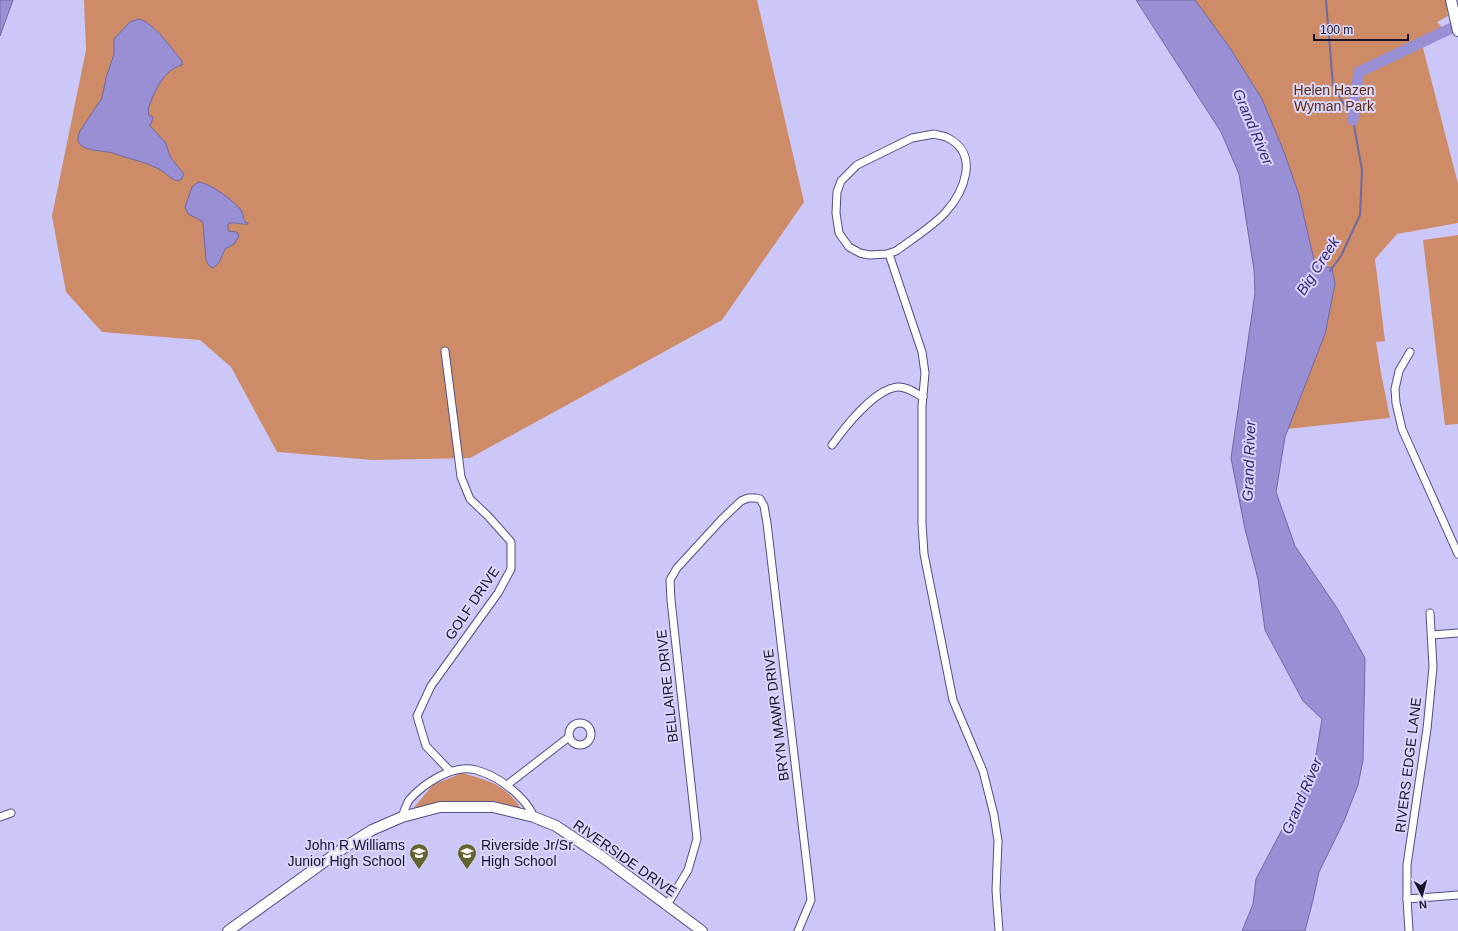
<svg xmlns="http://www.w3.org/2000/svg" width="1458" height="931" font-family="Helvetica,sans-serif">
<style>
.green{fill:#cd8b67}
.water{fill:#988fd5;stroke:#716aa1}
.lines{fill:none;stroke-linecap:round;stroke-linejoin:round}
.stream{stroke:#716aa1;stroke-width:2}
.river{stroke:#988fd5;stroke-width:11}
.minor-casing{stroke:#554d83;stroke-width:9}
.secondary-casing{stroke:#554d83;stroke-width:12}
.minor{stroke:#fff;stroke-width:7}
.secondary{stroke:#fff;stroke-width:10}
.labels{text-anchor:middle;stroke-width:4;stroke-linejoin:round;paint-order:stroke}
.park-label{font-size:14px;fill:#5b2c0e;stroke:#d9d6fc}
.street-label{font-size:14px;fill:#171329;stroke:#d9d6fc}
.poi-label{font-size:14px;fill:#171329;stroke:#d9d6fc;text-anchor:end}
.water-label{font-size:15px;font-style:italic;fill:#372174;stroke:#d9d6fc}
</style>
<rect width="100%" height="100%" fill="#ccc7f9"/>
<!-- green -->
<g class="green">
<polygon points="84,0 757,0 804,202 722,320 470,458 373,460 277,452 231,367 200,340 102,332 66,292 52,216 86,50"/>
<polygon points="1164,0 1446,0 1448,16 1437,22 1443,28 1421,40 1458,184 1458,223 1397,234 1375,259 1385,341 1376,342 1381,373 1390,418 1267,431 1279,264"/>
<polygon points="1458,235 1458,424 1445,425 1423,240"/>
<path d="M462,773C490,781 505,784 522,810L465,802L411,811L433,785Z"/>
</g>
<!-- water -->
<g class="water">
<polygon points="0,0 13,0 0,36"/>
<polygon points="1136,0 1195,0 1230,48 1262,99 1284,152 1299,195 1314,260 1322,266 1332,268 1335,284 1325,334 1285,437 1276,492 1295,546 1337,608 1365,658 1363,760 1358,785 1344,821 1319,872 1313,900 1305,931 1242,931 1253,904 1256,879 1297,801 1315,761 1322,719 1303,701 1265,630 1258,579 1245,529 1231,458 1255,293 1254,270 1239,174 1221,132"/>
<path d="M139,19C153,22 172,49 182,61V65C163,70 155,91 148,109L149,116H152L153,118L150,126L165,142L171,158L184,174L181,180C172,182 169,175 162,171C148,162 132,160 116,154C105,149 69,154 80,131L102,98L106,78L114,54V39L130,22Z"/>
<path d="M198,182C210,183 234,201 241,210C243,213 243,218 245,222L248,223V224C241,225 234,221 228,224V231L237,232L239,236L234,244L225,249L219,263L213,268L209,266L206,260L203,223L202,221L188,214L185,207L192,187Z"/>
</g>
<g class="lines">
<!-- stream -->
<polyline class="stream" points="1326,0 1333,85 1353,120 1362,170 1360,215 1341,256 1330,271"/>
<!-- river -->
<polyline class="river" points="1353,120 1355,95 1359,72 1458,25"/>
<defs>
<g id="minor">
<path d="M934,134C938,135 943,136 946,137C981,153 964,192 945,213C933,226 911,240 896,251L887,254L869,255L860,253L849,247L839,233L836,213L837,192L841,181L857,165L912,138Z"/>
<polyline points="889,254 922,352 925,373 922,406 922,524 924,554 953,700 983,771 994,815 998,841 996,890 999,931"/>
<polyline points="445,351 461,477 470,499 488,516 511,542 511,569 498,593 431,686 417,716 426,746 450,771"/>
<polyline points="1410,352 1399,371 1395,389 1396,403 1402,429 1458,554"/>
<path d="M832,445C845,427 874,390 897,387C906,386 915,393 923,397"/>
<polyline points="1432,635 1458,633"/>
<circle cx="580" cy="734" r="11"/>
<polyline points="507,785 569,737"/>
<polyline points="0,817 11,813"/>
<path d="M402,817C404,812 406,805 409,800C424,783 453,764 476,770C491,774 505,783 516,793C524,801 529,806 534,817"/>
<polyline points="1407,899 1458,895"/>
<polyline points="667,905 688,870 697,839 671,600 670,580 677,568 722,519 741,501 748,498 756,498 760,499 764,506 767,523 811,900 798,931"/>
<polyline points="1409,931 1407,899 1407,865 1427,729 1433,667 1430,613"/>
</g>
<g id="secondary">
<polyline points="1451,0 1458,31"/>
<polyline points="228,931 345,847 372,830 402,817 440,807 493,807 534,817 556,826 601,856 702,931"/>
</g>
</defs>
<!-- minor casing -->
<use href="#minor" class="minor-casing"/>
<!-- secondary casing -->
<use href="#secondary" class="secondary-casing"/>
<!-- minor -->
<use href="#minor" class="minor"/>
<!-- secondary -->
<use href="#secondary" class="secondary"/>
</g>
<!-- icons -->
<defs>
<symbol id="school-pin" viewBox="-11 -11 22 30"><path d="M0 17L-7.5 6A9.5 9.5 0 1 1 7.5 6Z" fill="#636330" stroke="#d9d6fc"/><path d="M0-5L7-2L0 1L-7-2ZM-4 1L0 2.5L4 1V4Q0 6-4 4Z" fill="#fff"/></symbol>
</defs>
<g fill-rule="evenodd">
<use href="#school-pin" x="408" y="842" width="22" height="30"/>
<use href="#school-pin" x="456" y="842" width="22" height="30"/>
</g>
<g class="labels">
<!-- park labels -->
<g class="park-label">
<text x="1334" y="95">Helen Hazen<tspan x="1334" dy="16">Wyman Park</tspan></text>
</g>
<!-- street labels -->
<g class="street-label">
<text transform="translate(472 603) rotate(-56)" y="5">GOLF DRIVE</text>
<text transform="translate(667 686) rotate(-96)" y="5">BELLAIRE DRIVE</text>
<text transform="translate(776 715) rotate(-97)" y="5">BRYN MAWR DRIVE</text>
<text transform="translate(1408 765) rotate(-83)" y="5">RIVERS EDGE LANE</text>
<text transform="translate(625 858) rotate(35)" y="5">RIVERSIDE DRIVE</text>
</g>
<!-- poi labels -->
<g class="poi-label">
<text x="405" y="850">John R Williams<tspan x="405" dy="16">Junior High School</tspan></text>
<text x="481" y="850" text-anchor="start">Riverside Jr/Sr.<tspan x="481" dy="16">High School</tspan></text>
</g>
<!-- water labels -->
<g class="water-label">
<text transform="translate(1253 127) rotate(67)" y="5">Grand River</text>
<text transform="translate(1318 266) rotate(-57)" y="5">Big Creek</text>
<text transform="translate(1249 461) rotate(-88)" y="5">Grand River</text>
<text transform="translate(1302 796) rotate(-67)" y="5">Grand River</text>
</g>
</g>
<!-- north arrow -->
<g transform="translate(1422 895) rotate(174)" stroke="#d9d6fc" stroke-width="3" paint-order="stroke">
<path d="M0-3L7 15L0 10L-7 15Z" fill="#171329"/>
<text y="-6" font-size="11" font-weight="bold" text-anchor="middle" fill="#171329">N</text>
</g>
<!-- scale -->
<path d="M1314 34v6h94v-6" fill="none" stroke="#171329" stroke-width="2"/>
<text x="1320" y="34" font-size="12" fill="#171329" stroke="#d9d6fc" stroke-width="3" paint-order="stroke">100 m</text>
</svg>
